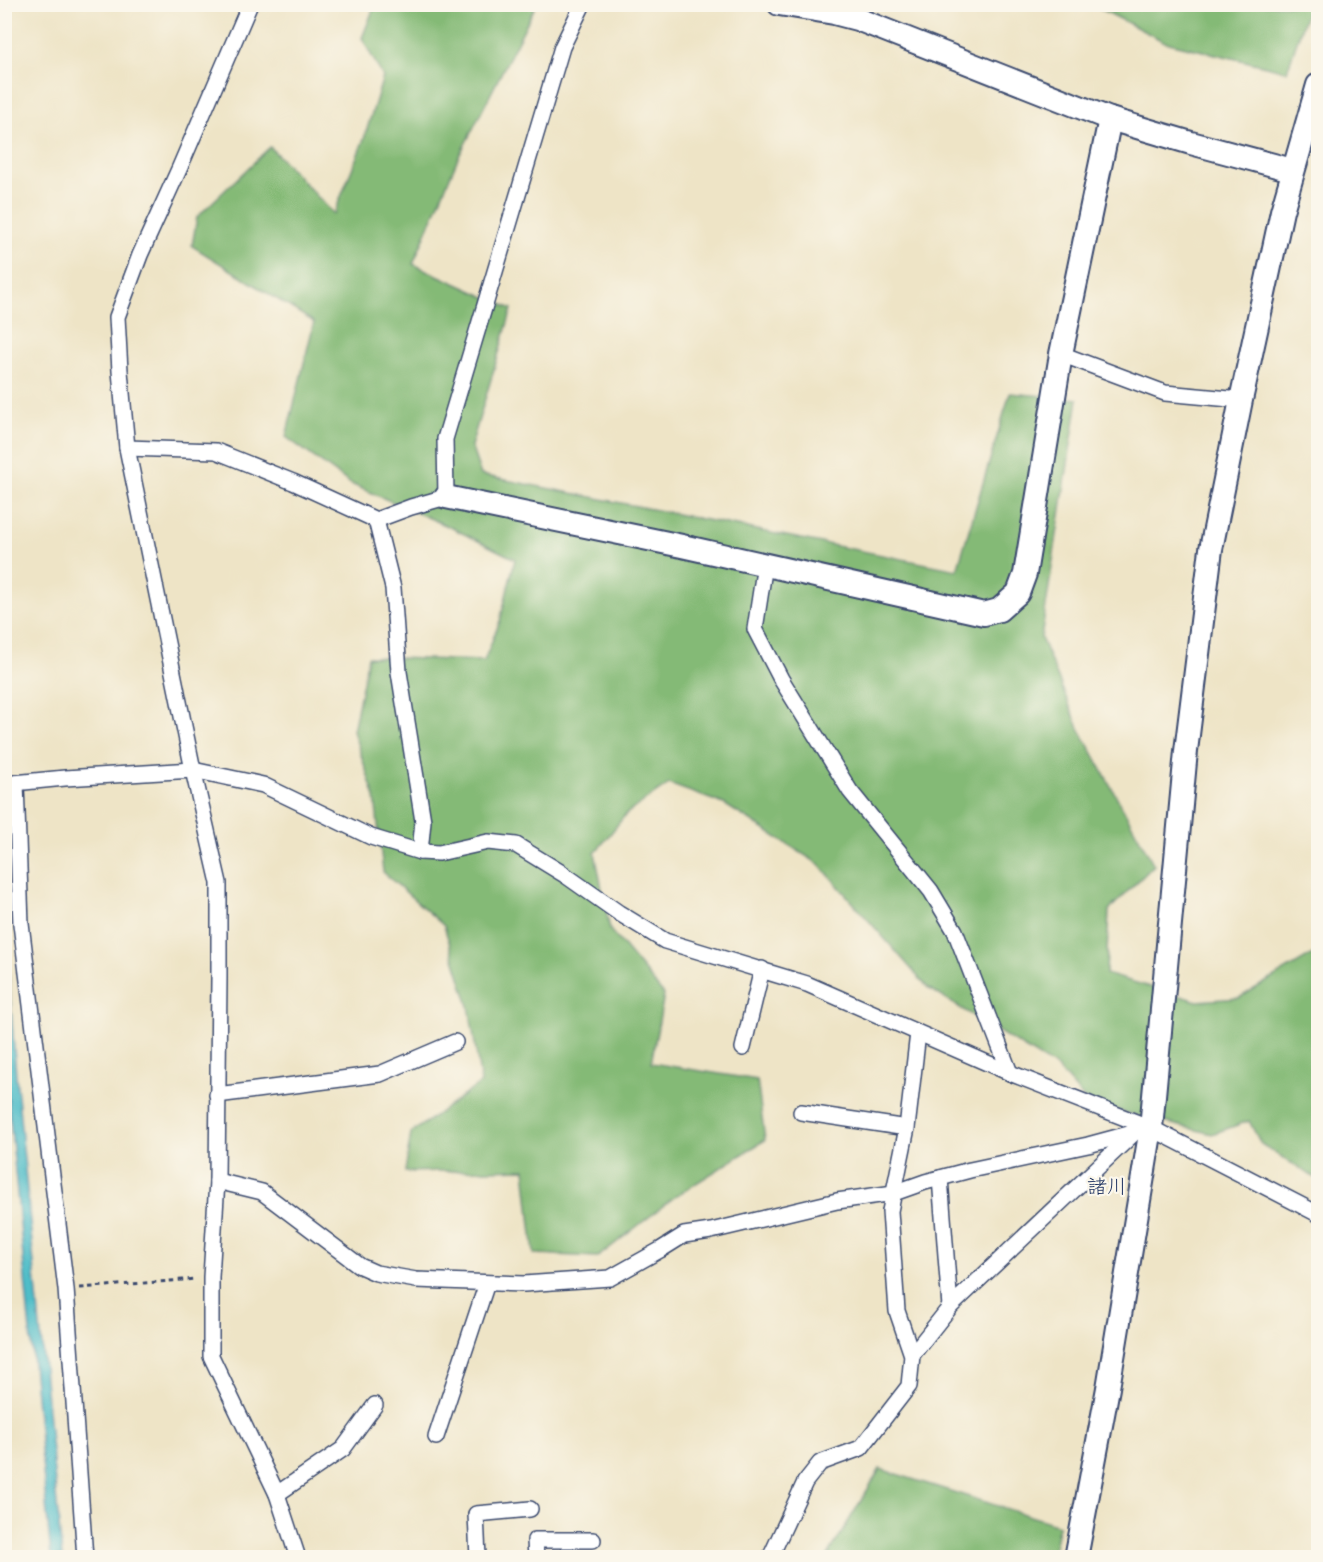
<svg xmlns="http://www.w3.org/2000/svg" width="1323" height="1562" font-family="Pangolin,'Klee One',sans-serif">
<style>
.forest{fill:#84ba76;stroke:#50746a;stroke-width:1.5}
.water{fill:#50bdc8;stroke:#367693;stroke-width:1.5}
.lines{fill:none;stroke-linecap:round;stroke-linejoin:round}
.street-casing{stroke:#3b4a6e;stroke-width:18}
.secondary-casing{stroke:#3b4a6e;stroke-width:26}
.path{stroke:#3b4a6e;stroke-width:3;stroke-dasharray:4.5 4.5;stroke-linecap:butt}
.street{stroke:#fff;stroke-width:15}
.secondary{stroke:#fff;stroke-width:22}
.labels{text-anchor:middle;stroke-width:4.5;stroke-linejoin:round;paint-order:stroke}
.quarter-label{font-size:20px;fill:#1b2f5e;stroke:#fbf7ec}
</style>
<rect width="100%" height="100%" fill="#fbf7ec"/>
<filter id="ink" filterUnits="userSpaceOnUse"><feTurbulence type="fractalNoise" baseFrequency=".0167" numOctaves="2"/><feDisplacementMap in="SourceGraphic" scale="12" xChannelSelector="R" yChannelSelector="G"/><feConvolveMatrix kernelMatrix="1 2 1 2 8 2 1 2 1" color-interpolation-filters="sRGB"/></filter>
<filter id="wash" filterUnits="userSpaceOnUse"><feTurbulence type="fractalNoise" baseFrequency=".008" numOctaves="4" result="noise"/><feDisplacementMap in="SourceGraphic" scale="24" xChannelSelector="R" yChannelSelector="G"/><feGaussianBlur stdDeviation="1.35" result="paint"/><feColorMatrix in="noise" values="0 0 0 0 0 0 0 0 0 0 0 0 0 0 0 0 0 1.4 0 .05"/><feComposite in="paint" operator="in"/></filter>
<g filter="url(#wash)">
<rect width="100%" height="100%" fill="#eee4c6"/>
<!-- forest -->
<g class="forest">
<polygon points="375,5 536,5 457,160 413,264 512,309 471,446 481,475 957,570 1010,393 1078,399 1041,638 1079,728 1154,865 1109,910 1106,974 1197,1001 1239,998 1318,951 1318,1180 1261,1144 1249,1121 1212,1134 1088,1103 1057,1068 928,988 819,864 724,804 669,784 626,814 595,853 610,930 664,995 651,1063 757,1080 765,1140 677,1195 598,1257 534,1254 525,1169 405,1172 411,1133 481,1083 469,1006 444,926 383,872 375,797 353,731 368,657 484,661 500,621 515,559 450,527 351,484 286,437 314,322 192,246 197,217 270,147 334,214 364,139 383,77 362,38"/>
<polygon points="1093,5 1309,5 1287,71 1165,42"/>
<polygon points="880,1469 1059,1525 1052,1557 827,1557"/>
</g>
<!-- water -->
<polygon class="water" points="4,916 16,1075 62,1557 51,1557 5,1064"/>
</g>
<g filter="url(#ink)">
<g class="lines">
<defs>
<g id="street">
<polyline points="250,4 180,167 140,255 117,317 120,371 127,448 193,770 219,883 219,978 217,1181 211,1277 211,1356 277,1494 298,1558"/>
<polyline points="1061,354 1165,393 1241,400"/>
<polyline points="127,448 216,451 293,482 376,520 411,507 446,497 445,439 562,47 583,4"/>
<polyline points="376,520 393,588 399,672 423,821 420,852"/>
<polyline points="765,564 755,629 781,679 850,791 931,891 955,931 1010,1073"/>
<polyline points="16,783 21,924 66,1289 85,1558"/>
<polyline points="4,784 65,778 193,770 263,785 371,837 420,852 439,853 488,842 516,845 565,875 619,913 665,941 807,984 1010,1073 1151,1128 1318,1214"/>
<polyline points="743,1048 762,969"/>
<polyline points="217,1095 380,1074 455,1042"/>
<polyline points="801,1112 907,1128"/>
<polyline points="940,1178 950,1307"/>
<polyline points="217,1181 262,1192 360,1266 376,1273 416,1280 524,1284 610,1278 660,1250 684,1235 711,1231 837,1201 894,1193 925,1182 970,1170 1088,1145 1151,1128"/>
<polyline points="912,1355 897,1311 890,1211 907,1128 918,1033"/>
<polyline points="436,1437 487,1283"/>
<polyline points="277,1494 343,1449 375,1405"/>
<polyline points="478,1558 476,1514 530,1509"/>
<polyline points="536,1558 535,1540 593,1540"/>
<polyline points="770,1558 805,1482 820,1463 861,1448 909,1386 912,1355 950,1307 1132,1135"/>
</g>
<g id="secondary">
<polyline points="779,4 834,13 857,19 1110,119 1191,143 1292,170"/>
<polyline points="446,497 682,546 984,614 999,610 1018,593 1025,574 1061,354 1110,119"/>
<polyline points="1076,1558 1108,1388 1151,1128 1186,751 1211,549 1241,400 1282,211 1318,85"/>
</g>
</defs>
<!-- street casing -->
<use href="#street" class="street-casing"/>
<!-- secondary casing -->
<use href="#secondary" class="secondary-casing"/>
<!-- path -->
<polyline class="path" points="80,1288 196,1279"/>
<!-- street -->
<use href="#street" class="street"/>
<!-- secondary -->
<use href="#secondary" class="secondary"/>
</g>
</g>
<g class="labels">
<!-- quarter labels -->
<g class="quarter-label">
<text x="1107" y="1193">諸川</text>
</g>
</g>
<!-- margin -->
<rect width="1323" height="1562" fill="none" stroke="#fbf7ec" stroke-width="24"/>
</svg>
